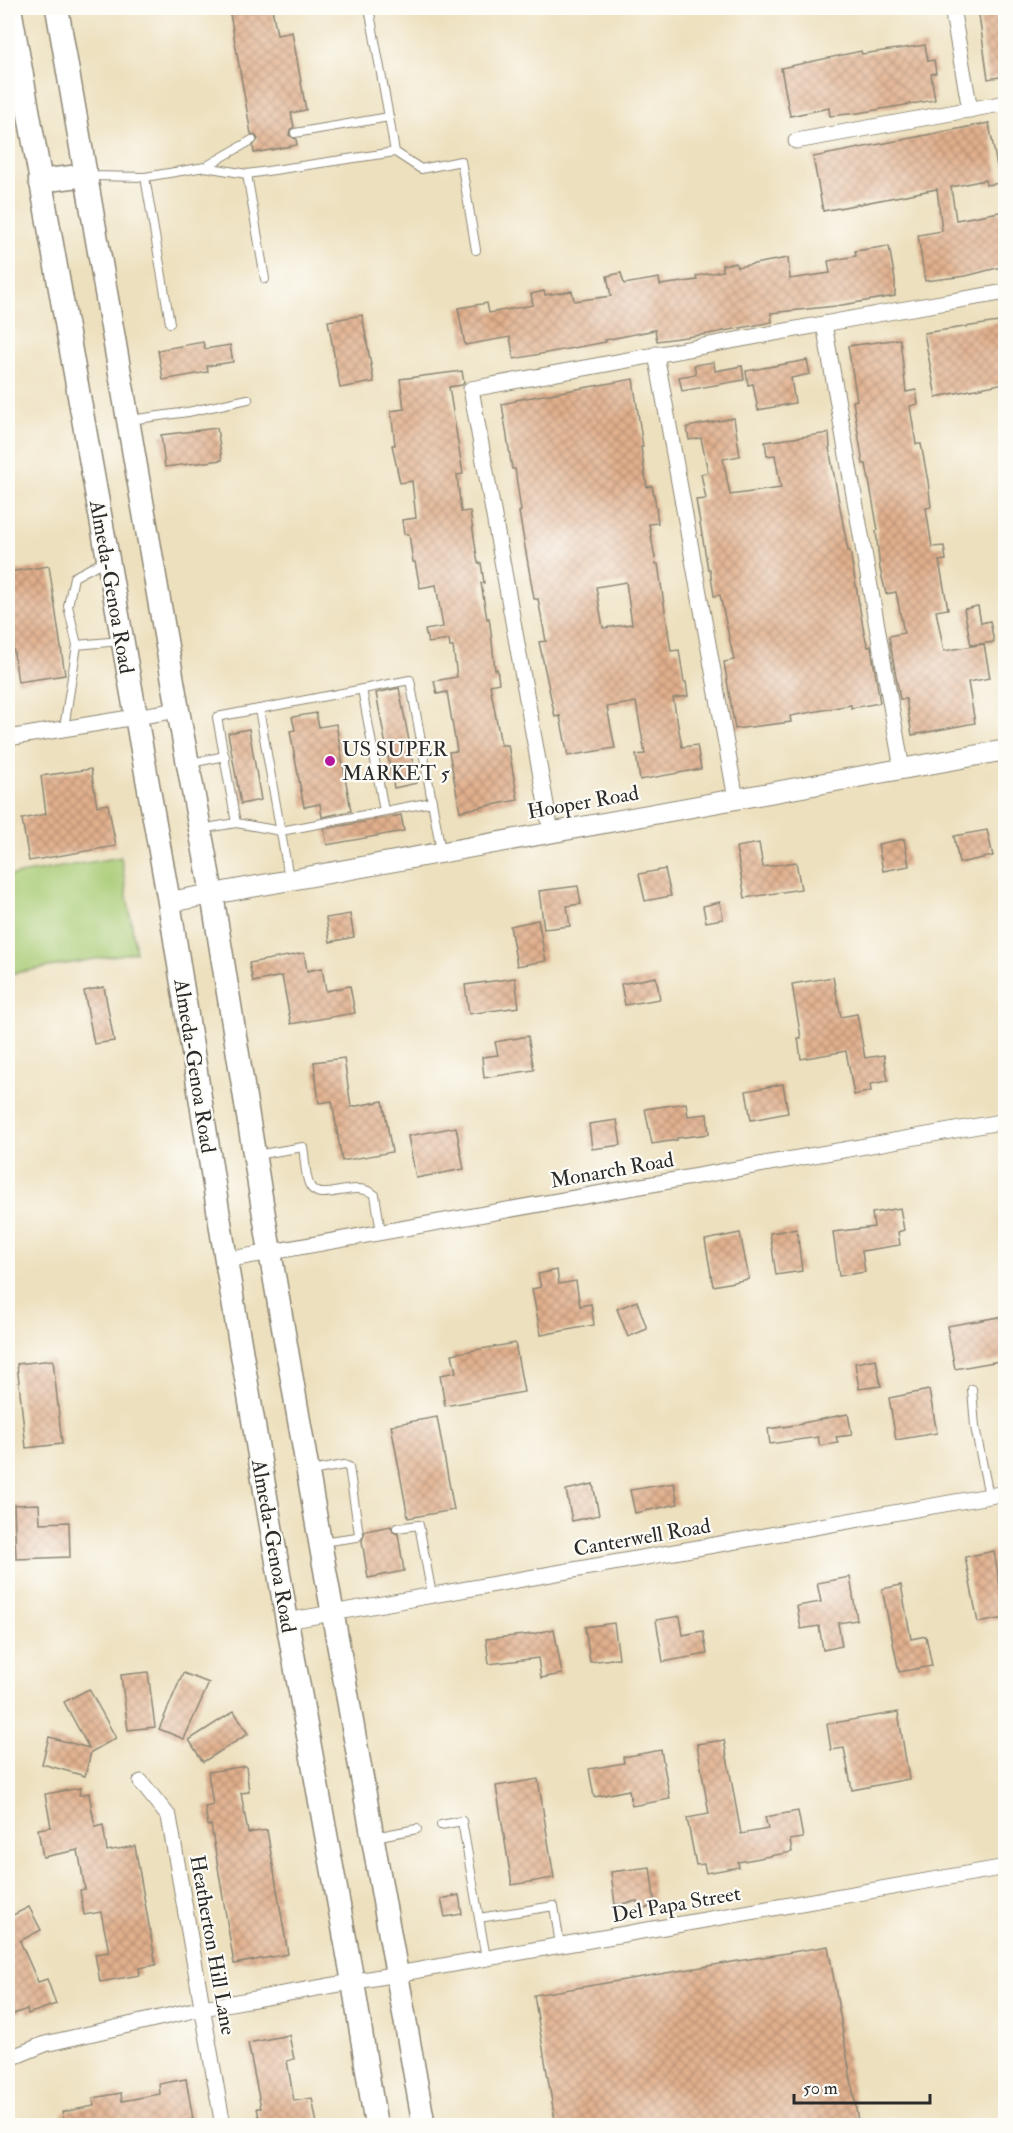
<svg xmlns="http://www.w3.org/2000/svg" width="1013" height="2133" font-family="'IM FELL Double Pica',serif">
<style>
.green{fill:#a9cb74;stroke:#6a7b50;stroke-width:1.5}
.building{fill:url(#building-cross-hatch);fill-rule:evenodd}
.lines{fill:none;stroke-linecap:round;stroke-linejoin:round}
.service-casing{stroke:#8c8674;stroke-width:10}
.minor-casing{stroke:#8c8674;stroke-width:17}
.tertiary-casing{stroke:#8c8674;stroke-width:22}
.secondary-casing{stroke:#8c8674;stroke-width:25}
.service{stroke:#fff;stroke-width:8}
.minor{stroke:#fff;stroke-width:15}
.tertiary{stroke:#fff;stroke-width:20}
.secondary{stroke:#fff;stroke-width:22}
.poi-dot{fill:#b5179e;stroke:#fdfcf7;stroke-width:2}
.labels{text-anchor:middle;stroke-width:4.5;stroke-linejoin:round;paint-order:stroke}
.street-label{font-size:21px;fill:#2b2b2b;stroke:#fdfcf7}
.poi-label{font-size:21px;fill:#2b2b2b;stroke:#fdfcf7;text-anchor:start}
</style>
<defs>
<pattern id="building-cross-hatch" width="8" height="8" patternUnits="userSpaceOnUse" patternTransform="scale(1.5)"><rect width="8" height="8" fill="#e1b08d"/><path d="M0 0l8 8M0 8l8-8" fill="none" stroke="#b78f73"/></pattern>
</defs>
<rect width="100%" height="100%" fill="#fdfcf7"/>
<filter id="ink" filterUnits="userSpaceOnUse"><feTurbulence type="fractalNoise" baseFrequency=".0167" numOctaves="2"/><feDisplacementMap in="SourceGraphic" scale="12" xChannelSelector="R" yChannelSelector="G"/><feConvolveMatrix kernelMatrix="1 2 1 2 8 2 1 2 1" color-interpolation-filters="sRGB"/></filter>
<filter id="wash" filterUnits="userSpaceOnUse"><feTurbulence type="fractalNoise" baseFrequency=".008" numOctaves="4" result="noise"/><feDisplacementMap in="SourceGraphic" scale="24" xChannelSelector="R" yChannelSelector="G"/><feGaussianBlur stdDeviation="1.35" result="paint"/><feColorMatrix in="noise" values="0 0 0 0 0 0 0 0 0 0 0 0 0 0 0 0 0 1.4 0 .05"/><feComposite in="paint" operator="in"/></filter>
<g filter="url(#wash)">
<rect width="100%" height="100%" fill="#ede0be"/>
<!-- green -->
<polygon class="green" points="121,857 136,952 8,974 8,876"/>
<g id="blocks">
<!-- building -->
<g class="building">
<polygon points="229,8 272,8 277,35 292,32 306,110 291,113 294,127 290,130 289,135 296,139 297,145 254,153 253,146 258,139 255,135 251,134"/>
<polygon points="978,8 1005,8 1005,76 988,79"/>
<polygon points="925,45 928,61 934,60 936,73 931,74 935,100 858,113 830,116 829,108 790,116 781,68 861,51 862,54"/>
<polygon points="989,123 1000,183 986,185 985,180 951,187 956,220 1005,211 1005,266 966,276 925,281 918,235 942,231 937,189 823,211 813,157"/>
<polygon points="889,246 895,280 895,296 836,306 771,313 772,322 708,334 657,341 655,330 605,340 606,342 514,359 510,337 465,345 458,308 487,303 489,313 533,305 531,294 544,291 545,295 572,291 574,301 611,296 607,276 621,273 624,284 659,278 660,285 697,280 696,276 723,271 722,265 736,263 737,267 788,258 790,279 830,273 828,261 856,256 855,251"/>
<polygon points="362,315 374,382 340,388 328,321"/>
<polygon points="998,322 1005,367 1005,383 936,397 924,333"/>
<polygon points="900,339 906,392 916,390 918,404 910,406 916,444 921,444 928,481 931,507 926,508 932,547 944,546 946,560 939,561 948,609 936,611 944,651 984,644 990,678 968,682 975,723 912,735 906,699 900,699 890,643 889,636 904,633 896,592 886,594 880,569 876,531 878,530 866,464 863,464 853,401 857,400 848,346"/>
<polygon points="203,342 205,349 230,345 233,362 207,366 208,372 163,380 158,350"/>
<polygon points="807,360 810,374 791,378 795,403 758,410 753,384 748,385 746,371"/>
<polygon points="714,362 715,371 742,366 744,380 682,391 679,377 696,374 694,365"/>
<polygon points="462,371 464,383 462,385 449,387 463,474 457,475 461,512 470,511 478,563 481,563 484,583 481,583 487,619 489,618 491,632 495,670 497,669 499,683 490,685 501,745 508,745 518,800 460,811 449,752 457,751 447,692 437,694 434,681 457,677 453,647 450,647 449,640 428,643 425,630 443,627 436,585 420,588 415,562 413,562 409,534 404,534 402,520 416,518 412,481 400,483 392,445 395,445 391,411 404,409 400,379"/>
<path d="M633,379L643,447H641L647,487L652,486L655,500L658,523L649,524L656,564H658L671,651L679,650L684,682H686L688,696L673,698L682,747L697,745L701,769L640,780L636,755L645,754L636,702L607,707L615,748L568,756L560,716L555,717L539,642L546,641L538,599H534L519,512L521,511L515,469H512L502,404L516,401V400ZM626,582L632,624L603,628L596,587Z"/>
<polygon points="734,418 740,456 723,459 730,495 781,488 775,455 767,456 765,442 829,433 830,447 829,448 848,551 850,551 864,633 868,647 871,646 880,703 851,708 851,705 790,716 791,722 735,729 724,662 734,660 720,595 714,596 710,569 708,569 696,500 706,499 701,474 708,472 701,438 689,440 687,427"/>
<polygon points="217,428 222,460 165,467 161,435"/>
<polygon points="49,566 65,675 18,682 8,611 8,572"/>
<polygon points="978,606 981,623 990,621 994,642 971,645 964,609"/>
<polygon points="399,688 417,783 394,788 376,693"/>
<polygon points="316,713 319,727 336,724 351,811 322,817 320,804 304,807 290,731 295,730 292,717"/>
<polygon points="249,729 261,800 241,804 228,733"/>
<polygon points="91,769 97,806 108,804 116,846 29,861 22,819 46,814 41,776"/>
<polygon points="401,815 404,831 327,845 324,829"/>
<polygon points="987,830 993,856 959,863 954,836"/>
<polygon points="904,839 909,866 883,871 878,844"/>
<polygon points="759,843 763,867 796,862 801,889 745,898 736,847"/>
<polygon points="665,869 671,896 645,901 639,874"/>
<polygon points="578,886 581,904 567,906 570,926 544,929 539,891"/>
<polygon points="720,902 723,919 706,922 703,906"/>
<polygon points="350,914 354,937 330,942 326,918"/>
<polygon points="538,920 546,961 517,966 510,926"/>
<polygon points="304,953 307,971 322,968 326,991 350,986 355,1013 291,1024 282,976 253,982 249,963"/>
<polygon points="656,977 660,999 625,1005 621,984"/>
<polygon points="833,977 841,1017 857,1014 865,1058 884,1055 888,1081 870,1084 871,1091 854,1095 846,1051 801,1059 798,1038 801,1038 792,984"/>
<polygon points="515,978 519,1007 469,1014 465,985"/>
<polygon points="104,987 114,1041 94,1044 84,991"/>
<polygon points="528,1036 534,1070 484,1078 482,1057 498,1055 495,1042"/>
<polygon points="344,1058 351,1107 383,1101 392,1152 342,1161 332,1101 319,1103 314,1062"/>
<polygon points="783,1084 788,1113 751,1120 746,1091"/>
<polygon points="686,1103 688,1116 707,1114 709,1134 677,1138 677,1140 652,1144 645,1109"/>
<polygon points="617,1120 621,1145 592,1149 589,1124"/>
<polygon points="456,1127 464,1169 416,1178 408,1136"/>
<polygon points="900,1208 904,1230 898,1232 900,1245 862,1251 865,1272 839,1276 833,1232 874,1227 872,1213"/>
<polygon points="797,1229 802,1271 776,1275 770,1233"/>
<polygon points="740,1233 749,1279 713,1286 705,1240"/>
<polygon points="557,1270 559,1284 576,1281 580,1306 591,1304 594,1325 541,1335 532,1289 541,1287 538,1274"/>
<polygon points="637,1301 647,1329 628,1337 617,1309"/>
<polygon points="1005,1316 1005,1360 955,1369 947,1326"/>
<polygon points="515,1343 524,1392 445,1406 440,1375 456,1372 452,1354"/>
<polygon points="876,1359 881,1386 859,1389 855,1363"/>
<polygon points="53,1360 62,1444 26,1448 17,1364"/>
<polygon points="929,1390 937,1433 896,1440 889,1398"/>
<polygon points="848,1414 852,1435 836,1437 838,1443 820,1446 818,1437 770,1444 768,1429 802,1424 802,1423"/>
<polygon points="437,1417 454,1510 408,1518 391,1425"/>
<polygon points="674,1483 678,1504 635,1513 630,1490"/>
<polygon points="593,1484 599,1515 572,1521 566,1490"/>
<polygon points="39,1504 40,1523 69,1522 70,1557 16,1559 14,1505"/>
<polygon points="391,1526 393,1532 398,1534 404,1571 368,1578 362,1541 365,1531"/>
<polygon points="994,1551 1005,1618 978,1623 965,1557"/>
<polygon points="850,1577 857,1620 838,1623 842,1646 823,1650 819,1626 801,1629 797,1606 821,1602 817,1583"/>
<polygon points="901,1585 911,1639 926,1636 932,1666 899,1672 882,1589"/>
<polygon points="680,1616 683,1635 703,1631 707,1654 663,1662 656,1620"/>
<polygon points="614,1623 619,1658 590,1662 585,1627"/>
<polygon points="554,1629 562,1674 541,1678 538,1658 489,1664 486,1639 533,1634"/>
<polygon points="148,1672 155,1727 128,1730 121,1675"/>
<polygon points="183,1673 209,1683 184,1739 159,1729"/>
<polygon points="89,1689 116,1738 91,1752 85,1776 42,1764 49,1737 89,1748 64,1702"/>
<polygon points="234,1711 248,1734 203,1762 189,1740"/>
<polygon points="898,1712 909,1779 852,1790 844,1748 831,1750 827,1724"/>
<polygon points="724,1740 741,1834 768,1829 765,1817 798,1811 803,1838 790,1840 792,1852 738,1862 739,1867 706,1873 704,1864 696,1865 687,1818 709,1814 697,1744"/>
<polygon points="661,1750 670,1799 632,1806 629,1790 594,1797 589,1769 624,1763 623,1757"/>
<polygon points="246,1766 249,1792 241,1793 248,1833 267,1830 288,1954 234,1964 211,1825 208,1826 205,1807 213,1805 208,1772"/>
<polygon points="538,1779 554,1878 512,1885 496,1786"/>
<polygon points="81,1788 79,1795 89,1793 95,1827 103,1825 107,1851 135,1846 156,1965 139,1968 140,1975 100,1982 95,1954 109,1952 101,1912 84,1915 80,1890 85,1889 78,1850 43,1857 38,1829 51,1827 45,1794"/>
<polygon points="650,1867 655,1906 638,1909 637,1901 615,1905 611,1872"/>
<polygon points="459,1895 462,1914 445,1917 441,1899"/>
<polygon points="29,1907 41,1930 20,1941 38,1982 47,1979 56,2004 28,2014 27,2009 11,2015 8,2005 8,1914 9,1917"/>
<polygon points="828,1946 859,2126 556,2126 534,1995"/>
<polygon points="289,2035 294,2059 287,2061 294,2101 312,2098 317,2124 261,2126 257,2108 261,2108 248,2043"/>
<polygon points="186,2079 193,2119 187,2121 188,2126 65,2126 62,2112 94,2106 93,2098 121,2093 122,2101 160,2094 159,2084"/>
</g>
</g>
</g>
<g filter="url(#ink)">
<use href="#blocks" fill-opacity="0" stroke="#8c8674" stroke-width="1.5"/>
<g class="lines">
<defs>
<g id="service">
<polyline points="295,133 389,117 369,8"/>
<polyline points="395,152 421,169 461,161 476,250"/>
<polyline points="205,167 247,174"/>
<polyline points="90,176 145,177 205,167 252,140"/>
<polyline points="145,177 170,323"/>
<polyline points="265,279 247,174 395,152 389,117"/>
<polyline points="130,420 188,412 248,399"/>
<polyline points="77,645 68,606 74,577 106,560"/>
<polyline points="362,689 384,811"/>
<polyline points="259,709 289,878"/>
<polyline points="64,728 77,645 120,641"/>
<polyline points="191,763 225,756"/>
<polyline points="236,823 217,717 410,680 441,851"/>
<polyline points="201,829 236,823 281,831 432,802"/>
<path d="M256,1155L303,1147C305,1158 305,1174 309,1184C319,1207 354,1177 375,1195L381,1232"/>
<polyline points="972,1389 975,1427 989,1496"/>
<polyline points="311,1471 344,1465 349,1467 359,1534 357,1537 321,1542"/>
<polyline points="397,1528 419,1525 432,1595"/>
<polyline points="441,1825 462,1821 486,1958"/>
<polyline points="374,1837 417,1829"/>
<polyline points="479,1918 554,1906 560,1945"/>
</g>
<g id="minor">
<polyline points="952,8 970,110"/>
<polyline points="796,141 1006,103"/>
<polyline points="824,324 902,769"/>
<polyline points="656,354 736,799"/>
<polyline points="8,738 178,710"/>
<polyline points="551,832 471,389 894,311 1006,292"/>
<polyline points="226,1260 1006,1121"/>
<polyline points="287,1621 1006,1493"/>
<polyline points="141,1782 169,1817 223,2126"/>
<polyline points="8,2059 45,2044 203,2008 1006,1867"/>
</g>
<polyline id="tertiary" points="169,902 1006,750"/>
<g id="secondary">
<polyline points="10,8 169,902 226,1260 287,1621 353,1982 376,2126"/>
<polyline points="57,8 178,710 212,894 270,1252 320,1542 424,2126"/>
<polyline points="40,181 87,175"/>
</g>
</defs>
<!-- service casing -->
<use href="#service" class="service-casing"/>
<!-- minor casing -->
<use href="#minor" class="minor-casing"/>
<!-- tertiary casing -->
<use href="#tertiary" class="tertiary-casing"/>
<!-- secondary casing -->
<use href="#secondary" class="secondary-casing"/>
<!-- service -->
<use href="#service" class="service"/>
<!-- minor -->
<use href="#minor" class="minor"/>
<!-- tertiary -->
<use href="#tertiary" class="tertiary"/>
<!-- secondary -->
<use href="#secondary" class="secondary"/>
</g>
</g>
<!-- markers -->
<circle class="poi-dot" cx="330" cy="761" r="6"/>
<g class="labels">
<!-- street labels -->
<g class="street-label">
<text transform="translate(112 587) rotate(80)" y="7">Almeda-Genoa Road</text>
<text transform="translate(583 802) rotate(-10)" y="7">Hooper Road</text>
<text transform="translate(195 1066) rotate(81)" y="7">Almeda-Genoa Road</text>
<text transform="translate(612 1170) rotate(-10)" y="7">Monarch Road</text>
<text transform="translate(642 1537) rotate(-10)" y="7">Canterwell Road</text>
<text transform="translate(274 1546) rotate(80)" y="7">Almeda-Genoa Road</text>
<text transform="translate(676 1904) rotate(-10)" y="7">Del Papa Street</text>
<text transform="translate(213 1945) rotate(80)" y="7">Heatherton Hill Lane</text>
</g>
<!-- poi labels -->
<g class="poi-label">
<text x="342" y="756">US SUPER<tspan x="342" dy="24">MARKET 5</tspan></text>
</g>
</g>
<!-- margin -->
<rect width="1013" height="2133" fill="none" stroke="#fdfcf7" stroke-width="30"/>
<!-- scale -->
<path d="M794 2094v9h136v-9" fill="none" stroke="#2b2b2b" stroke-width="3"/>
<text x="803" y="2094" font-size="18" fill="#2b2b2b" stroke="#fdfcf7" stroke-width="4.5" paint-order="stroke">50 m</text>
</svg>
